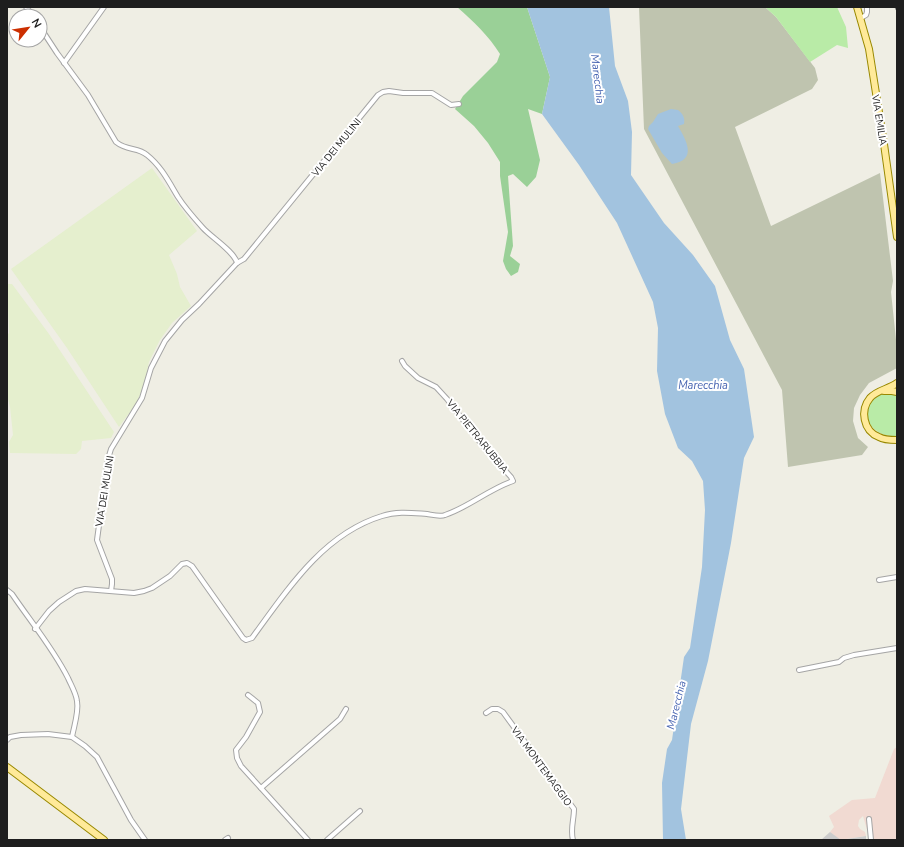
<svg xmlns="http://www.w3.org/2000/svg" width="904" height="847" font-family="'Nunito Sans',sans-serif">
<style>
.commercial{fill:#f1dad2}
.religious{fill:#ccc}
.construction{fill:#bfc4af}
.farmland{fill:#e5efce}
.grass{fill:#b9eba7}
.forest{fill:#9ad097}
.water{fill:#a2c3df}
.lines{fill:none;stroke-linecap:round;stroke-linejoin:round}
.minor-casing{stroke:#a5a5a5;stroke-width:6}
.primary-casing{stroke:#988800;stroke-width:8}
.minor{stroke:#fff;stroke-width:4}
.primary{stroke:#ffea99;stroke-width:6}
.rail-casing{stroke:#6c6c6c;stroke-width:3}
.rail{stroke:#fff;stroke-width:1.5;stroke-dasharray:4.5;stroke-linecap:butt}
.labels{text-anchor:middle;stroke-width:4;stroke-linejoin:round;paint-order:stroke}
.street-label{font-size:10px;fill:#1e1e1e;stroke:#fff}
.water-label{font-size:11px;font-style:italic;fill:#4764b1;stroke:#fff}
</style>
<rect width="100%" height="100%" fill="#efeee4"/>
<!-- commercial -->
<polygon class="commercial" points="897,747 897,840 870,840 863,816 859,820 858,826 860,829 865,832 866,836 840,840 830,832 834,827 829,816 852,800 875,798 894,749"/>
<!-- religious -->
<polygon class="religious" points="830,832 841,840 866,836 866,840 821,840"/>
<!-- construction -->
<polygon class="construction" points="639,7 765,7 776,17 815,68 818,80 812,89 735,127 771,226 880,173 893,281 891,292 897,349 897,368 869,383 860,395 854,408 853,421 858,438 868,447 862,455 788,467 782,390 644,129"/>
<!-- farmland -->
<g class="farmland">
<polygon points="152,168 197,231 169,255 177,274 180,287 191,306 172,323 160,340 149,362 144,386 136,404 119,427 67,348 11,269"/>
<polygon points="7,284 12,284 49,334 114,432 111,438 82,441 81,449 76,454 10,453 9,442 13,435 10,407 7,395 7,335 9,333"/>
</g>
<!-- grass -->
<g class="grass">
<polygon points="765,7 837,7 846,27 848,48 837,45 810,62 776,17"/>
<path d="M885,393L897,395V436C866,438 854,404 885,393Z"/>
</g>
<!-- forest -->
<path class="forest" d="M457,7H527L550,77L542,114L528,109L540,160L536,177L527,187L513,174L508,176L513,246L510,256L520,264L518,272L511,276L506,269L503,261L508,232L500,176V162L488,143L474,126L455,109L463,96L497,62L500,54C489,36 473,21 457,7Z"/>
<!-- water -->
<g class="water">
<polygon points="527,7 609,7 615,66 628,101 632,132 631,175 664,223 693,255 715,286 730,340 744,369 754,437 744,458 731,543 708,661 691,724 681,809 686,840 663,840 662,783 667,749 672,740 684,657 690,648 702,567 705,510 703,481 692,461 678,448 665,414 657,371 658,328 653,302 617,223 579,165 542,114 550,77"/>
<path d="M671,109L678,110C683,114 685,118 684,124L678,126C686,140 698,160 672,164L662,153L648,129L649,126L653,122L658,114Z"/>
</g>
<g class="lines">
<defs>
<g id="minor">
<polyline points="26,7 33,16"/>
<polyline points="861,18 866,15 867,12 867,7"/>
<path d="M40,27L57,53L88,95L116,142C127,151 138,147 147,155C161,166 169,182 178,197C185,208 194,218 203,228C211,237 235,252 237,263"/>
<polyline points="64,63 104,7"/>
<polyline points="879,580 897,577"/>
<path d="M7,590L12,594C31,622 53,648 68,678C71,685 76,693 77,701C79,712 74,726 72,737"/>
<polyline points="111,591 112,584 112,579 97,540 108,459 111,449 142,398 151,368 165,341 182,320 199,304 237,263 244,259 378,95 383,92 389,91 403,93 432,93 451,105 459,104"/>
<path d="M35,629L49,611L59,602L76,591L85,589L134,593L144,591L152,588L170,576L182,564L187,563L192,566L243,638L246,640L252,638C287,590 323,534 382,516C397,511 412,513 427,514C433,515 440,517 445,515C469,507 489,489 513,481L511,477L483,446L447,399L436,387L418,378L405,366L402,361"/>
<polyline points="799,670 839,662 844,658 854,655 897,648"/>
<polyline points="248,695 258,703 260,712 246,737 236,750 237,758 241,766 308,840"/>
<path d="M486,713L492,709H498L503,712L571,805L574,809C574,820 570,829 573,840"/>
<polyline points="7,740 10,737 21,735 48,734 72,737 85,746 97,757 131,820 145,840"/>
<polyline points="261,788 340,719 346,709"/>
<polyline points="869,819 871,840"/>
<polyline points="225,840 228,838"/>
<polyline points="327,840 360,811"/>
</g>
<g id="primary">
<polyline points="857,7 869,49 884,144 897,237"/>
<path d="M897,383C889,389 877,390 870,398C860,410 863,431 879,437C884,440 891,440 897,440"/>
<polyline points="884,391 892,391 897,392"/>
<polyline points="7,767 104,840"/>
</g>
</defs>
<!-- minor casing -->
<use href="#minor" class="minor-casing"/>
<!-- primary casing -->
<use href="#primary" class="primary-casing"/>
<!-- minor -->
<use href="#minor" class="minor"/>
<!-- primary -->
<use href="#primary" class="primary"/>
<defs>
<polyline id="rail" points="896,7 897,9"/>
</defs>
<!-- rail casing -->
<use href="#rail" class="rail-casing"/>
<!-- rail -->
<use href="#rail" class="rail"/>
</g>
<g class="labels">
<!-- street labels -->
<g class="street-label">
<text transform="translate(880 120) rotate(81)" y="4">VIA EMILIA</text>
<text transform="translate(336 147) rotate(-51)" y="4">VIA DEI MULINI</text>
<text transform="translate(478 436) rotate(51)" y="4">VIA PIETRARUBBIA</text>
<text transform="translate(104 491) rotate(-81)" y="4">VIA DEI MULINI</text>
<text transform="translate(542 766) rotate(54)" y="4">VIA MONTEMAGGIO</text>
</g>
<!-- water labels -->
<g class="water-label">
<text transform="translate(598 79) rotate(83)" y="4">Marecchia</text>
<text x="703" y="389">Marecchia</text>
<text transform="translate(676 705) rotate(-76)" y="4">Marecchia</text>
</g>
</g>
<!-- border -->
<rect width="904" height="847" fill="none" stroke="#1e1e1e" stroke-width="16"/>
<!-- north arrow -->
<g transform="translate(28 28) rotate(60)"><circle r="19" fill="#ffffff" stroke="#a5a5a5"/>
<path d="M0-3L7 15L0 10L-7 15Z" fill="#cc2f00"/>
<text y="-6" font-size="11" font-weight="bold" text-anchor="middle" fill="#1e1e1e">N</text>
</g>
</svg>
